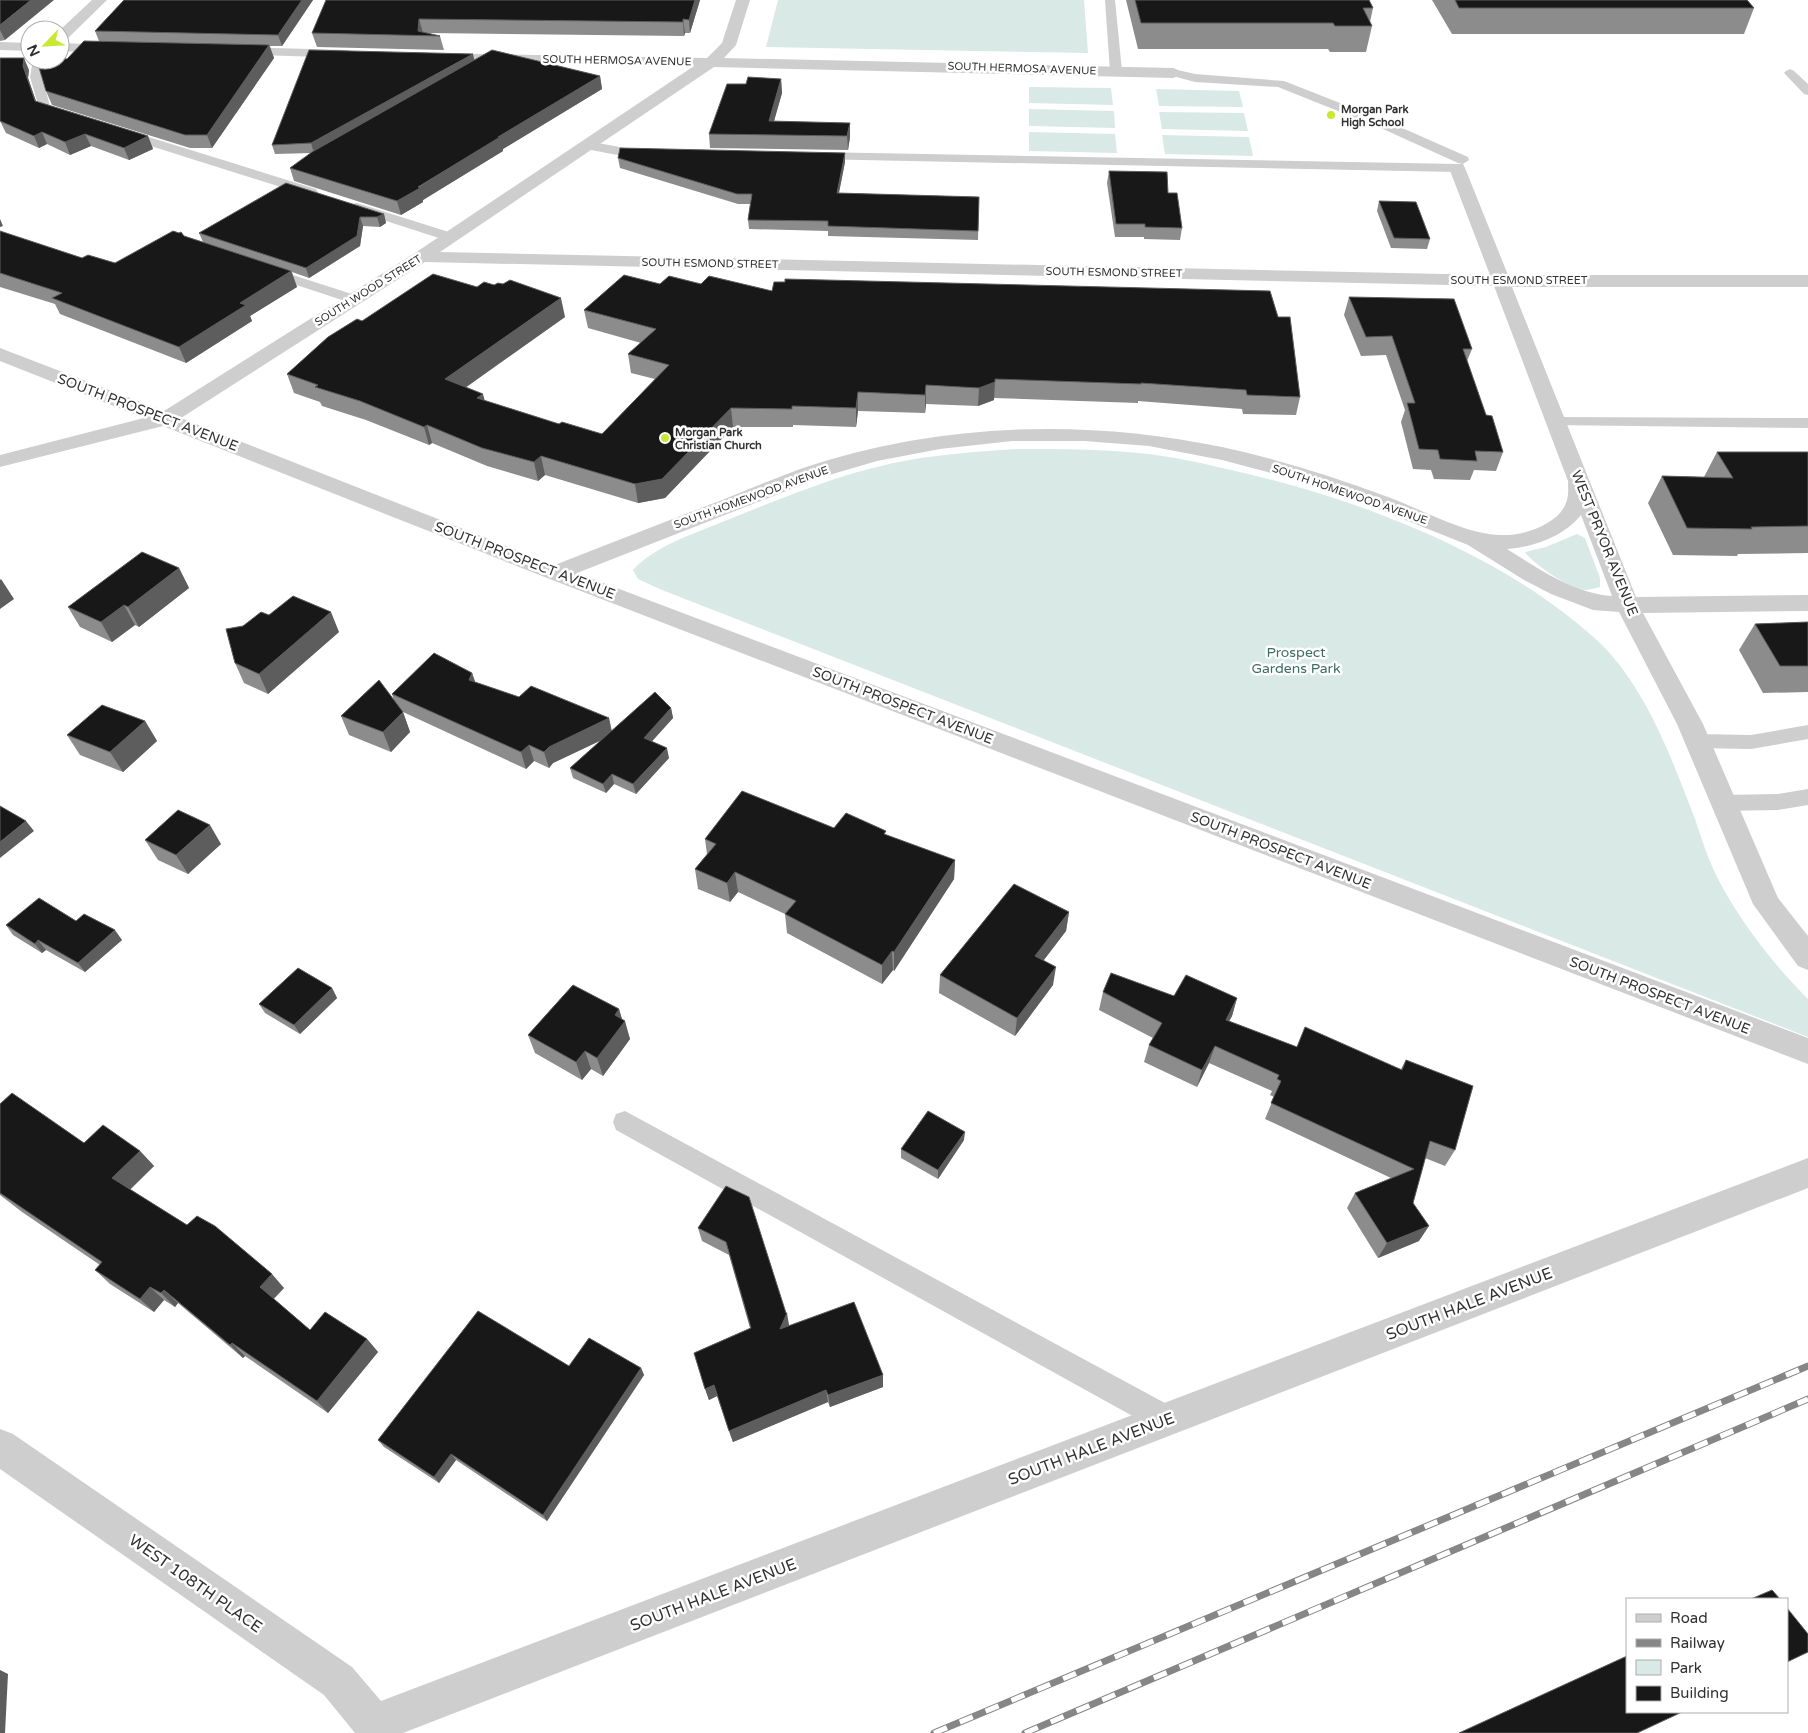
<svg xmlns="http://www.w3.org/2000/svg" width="1808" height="1733" font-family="'Varela Round',sans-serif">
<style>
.green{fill:#d9e9e5}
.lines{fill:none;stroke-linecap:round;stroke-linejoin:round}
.lane{fill:#cecece;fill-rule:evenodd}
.street{fill:#cecece;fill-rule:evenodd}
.rail-casing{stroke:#868686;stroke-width:7}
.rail{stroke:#fff;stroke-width:5;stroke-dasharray:14;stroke-linecap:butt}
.wall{fill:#8c8c8c}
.shaded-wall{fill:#5d5d5d}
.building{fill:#181818;stroke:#5d5d5d}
.poi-dot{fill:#c9e834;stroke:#fff;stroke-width:2}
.labels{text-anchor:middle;stroke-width:5;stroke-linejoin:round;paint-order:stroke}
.far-street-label{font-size:11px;fill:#313131;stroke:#fff}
.far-poi-label{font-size:11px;font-weight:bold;fill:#313131;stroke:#fff;text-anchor:start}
.street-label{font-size:14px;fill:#313131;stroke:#fff}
.park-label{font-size:14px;fill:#3d6e63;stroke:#fff}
.near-street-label{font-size:16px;fill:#313131;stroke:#fff}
</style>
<rect width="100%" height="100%" fill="#fff"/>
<!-- green -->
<g class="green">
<polygon points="778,0 1084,0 1088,53 766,47"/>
<polygon points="1029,87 1111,88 1113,105 1029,103"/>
<polygon points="1156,89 1239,91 1243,107 1159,106"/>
<polygon points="1029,109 1114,111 1115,128 1029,126"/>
<polygon points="1159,112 1244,113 1248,131 1162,129"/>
<polygon points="1029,132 1115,134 1117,153 1029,151"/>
<polygon points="1162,135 1249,137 1253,156 1165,154"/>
<path d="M1019,449C1059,449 1099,449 1139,453C1170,456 1201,463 1231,470C1358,498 1507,555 1602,645C1619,662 1633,683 1645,704C1665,740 1680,780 1695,819C1701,837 1707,856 1715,873C1738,919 1772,963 1808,999V1037L662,590L638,579L633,570C656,545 692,535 722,522C783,498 845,471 909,460C946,454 982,451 1019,449Z"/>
<path d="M1577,534L1585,538L1600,578V587C1595,588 1589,590 1584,590C1569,588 1533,564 1525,552L1546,547Z"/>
</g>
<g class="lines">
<!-- lane -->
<g class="lane">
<polygon points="1105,0 1115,0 1122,71 1116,75 1110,71"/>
<polygon points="33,60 45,60 42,77 50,106 72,113 74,116 72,119 64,119 41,111 39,108 30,77"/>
<polygon points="1173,69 1195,74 1284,81 1391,123 1468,157 1469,160 1463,164 1458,163 1383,129 1278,87 1195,82 1169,75 1167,73 1169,71"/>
<polygon points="1790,69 1794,71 1808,84 1808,95 1804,94 1786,75 1784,73 1786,71"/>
<polygon points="123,129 316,189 318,192 316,195 306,195 119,136 117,133"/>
<path d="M587,141L625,148H649L655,152C646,163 596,151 583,148L581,145Z"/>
<polygon points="817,152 1457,164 1463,168 1457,172 813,159 811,156 813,153"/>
<polygon points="357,203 455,234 457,237 455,240 445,240 352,210 350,207 352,204"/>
<polygon points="268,267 358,296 360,299 358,302 348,302 263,274 261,271 263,268"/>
<polygon points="1556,417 1808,418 1808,428 1550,425 1548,422 1550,419"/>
<polygon points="1808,725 1808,739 1751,749 1697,748 1690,746 1687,741 1690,736 1697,734 1751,735"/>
<polygon points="1808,789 1808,805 1778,810 1723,811 1716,808 1713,803 1716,798 1723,795 1778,794"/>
<polygon points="625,1111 1176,1409 1180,1419 1176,1429 1166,1433 1156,1429 616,1130 613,1122 616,1114"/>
</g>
<!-- street -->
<g class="street">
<polygon points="92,0 107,0 65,41 60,42 60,30"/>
<path d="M736,0H750L736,45L724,58L1173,68L1178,70L1181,73L1178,76L1173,78L714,67L440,252L1490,275L1449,168L1451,164H1463L1465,168L1508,275H1808V287H1512L1636,597L1808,595V611L1643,613L1703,724L1778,898L1808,936V970L1798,966L1753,904L1677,724L1619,612L1593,610L1551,594L1524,580L1468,545L1373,507L1286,477L1222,460L1149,446L1084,441H1012L940,449L877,461L819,478L577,573L1808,1038V1064L547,578L163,426L0,467V455L144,418L0,361V348L164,411L415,253L694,66L436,60L431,59L429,56L431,53L707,58L722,43ZM425,262L1494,286L1568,481C1568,488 1569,496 1566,503C1558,525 1522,536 1501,535C1464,534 1423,510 1388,497C1334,477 1278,459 1222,447C1083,418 938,423 803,468C776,478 749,489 722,500C667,521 611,543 555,565L181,418ZM1581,515L1612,596C1573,593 1539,569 1507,549C1534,547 1563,537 1581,515Z"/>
<polygon points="0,42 30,43 30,51 0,50"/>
<polygon points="60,43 113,45 118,46 120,49 118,52 113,53 60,51"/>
<polygon points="234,47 346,50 351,51 353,54 351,57 346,58 229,54 227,51 229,48"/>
<polygon points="1808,1158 1808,1188 403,1733 355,1733 324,1695 0,1469 0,1429 13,1434 352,1667 381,1701"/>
</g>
<defs>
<g id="rail">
<polyline points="934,1733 1808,1366"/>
<polyline points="1025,1733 1808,1399"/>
</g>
</defs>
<!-- rail casing -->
<use href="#rail" class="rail-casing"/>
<!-- rail -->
<use href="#rail" class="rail"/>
</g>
<!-- wall -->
<g class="wall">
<polygon points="0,0 5,40 0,41"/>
<polygon points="124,0 313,0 282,46 270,46 274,58 212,148 190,148 52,105 46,91 67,59 99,41 95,31"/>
<polygon points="326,0 700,0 690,33 685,33 684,36 427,33 440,36 444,50 317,47 312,33"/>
<polygon points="1126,0 1369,0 1373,8 1370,22 1372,26 1366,52 1330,52 1328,49 1138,49"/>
<polygon points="1432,0 1747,0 1754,8 1744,34 1452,34"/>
<polygon points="474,60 600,76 602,89 503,149 503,151 423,200 423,202 401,215 294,181 290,168 312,153 275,154 272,145"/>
<polygon points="29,70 28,78 36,101 148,136 153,149 129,160 91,146 70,155 47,144 39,148 6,133 0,121"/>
<polygon points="781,79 782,93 774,121 850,137 848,150 710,148 709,134 746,84"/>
<polygon points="845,153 845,162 839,193 979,197 978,240 828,236 828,231 749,229 748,220 750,204 738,204 620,168 618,158"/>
<polygon points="1109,171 1168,193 1182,228 1180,240 1144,239 1144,237 1115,237 1107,183"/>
<polygon points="1379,201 1430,239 1427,249 1391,248 1377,211"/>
<polygon points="384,214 386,223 380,227 363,226 360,246 309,278 292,272 297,287 250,316 252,321 186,363 60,314 55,304 0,287 0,231 82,258 115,263 184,236 203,242 199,233"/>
<polygon points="660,284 701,284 772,291 1300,397 1296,415 1243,414 1242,409 1138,401 1138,403 994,398 994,400 978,406 926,404 925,413 858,411 856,427 793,425 793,427 733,427 665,498 638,503 545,475 538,481 487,466 432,443 429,445 366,420 322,406 320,402 294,393 287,374 362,321 565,317 465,387 484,401 559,424 602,434 655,379 631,373 628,354 641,343 588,328 584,310"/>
<polygon points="1349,297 1472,349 1467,361 1486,415 1503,452 1496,471 1474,470 1470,480 1434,479 1431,470 1413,469 1401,422 1405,410 1386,355 1361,356 1344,315"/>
<polygon points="1717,452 1808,452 1808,553 1738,554 1737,556 1673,555 1648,503 1662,476 1704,477"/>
<polygon points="179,568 189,588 139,627 135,625 112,642 80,627 68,607"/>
<polygon points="269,615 339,632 268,694 244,683 235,663 243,626"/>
<polygon points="1808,622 1808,692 1763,693 1739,650 1755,624"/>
<polygon points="472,673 475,682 519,697 609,718 612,731 671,708 673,718 652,741 669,758 636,794 614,784 606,793 573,778 570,768 602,740 553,763 549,768 534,761 526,769 403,712 410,732 391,752 349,735 341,716 394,701 392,694"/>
<polygon points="145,721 157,741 123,772 80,755 67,735"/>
<polygon points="834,828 886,835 955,860 954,879 894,971 893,970 882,984 787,933 785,914 738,892 730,902 698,889 695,869 707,854 705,839"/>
<polygon points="145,840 221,844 188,874 158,860"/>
<polygon points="1069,912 1066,931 1044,960 1053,985 1015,1036 939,993 940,975"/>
<polygon points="76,921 122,940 85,972 46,950 42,953 13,935 6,925"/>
<polygon points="332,988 337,998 300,1034 265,1013 259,1004"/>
<polygon points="1103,992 1237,998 1232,1016 1229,1021 1297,1047 1401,1069 1406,1060 1455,1150 1445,1166 1425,1158 1413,1203 1419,1241 1378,1258 1347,1208 1355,1193 1391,1178 1265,1119 1274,1097 1270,1095 1272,1091 1209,1063 1197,1087 1144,1062 1149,1045 1153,1038 1099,1010"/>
<polygon points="619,1009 622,1019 630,1039 603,1076 591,1069 582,1080 535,1053 528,1035"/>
<polygon points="0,1104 84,1143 140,1151 154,1166 130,1190 284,1288 274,1299 310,1330 367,1339 378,1352 328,1413 245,1356 243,1358 178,1303 175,1307 164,1300 154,1312 110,1284 95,1270 100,1265 22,1212 0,1195"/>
<polygon points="964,1140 938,1179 901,1158 901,1149"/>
<polygon points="726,1186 789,1325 789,1326 883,1375 883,1387 830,1407 828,1402 733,1442 717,1396 709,1400 694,1353 750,1328 729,1255 702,1241 698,1228"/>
<polygon points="569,1366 641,1368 644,1375 547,1521 456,1460 439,1483 384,1447 378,1440"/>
</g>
<!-- shaded-wall -->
<g class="shaded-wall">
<polygon points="31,0 54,0 5,40 0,30 0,25"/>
<polygon points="302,0 313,0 282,46 278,35"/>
<polygon points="695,0 700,0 690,33 689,20"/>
<polygon points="419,19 423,33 418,31"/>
<polygon points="683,19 685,33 684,36 683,22"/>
<polygon points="269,45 274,58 212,148 207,135"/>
<polygon points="473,54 475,63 314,153 311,143"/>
<polygon points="24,58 29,70 28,78 40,113 35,101 23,66"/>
<polygon points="600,76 602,89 503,149 503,151 423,200 423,202 401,215 397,201 498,137"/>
<polygon points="781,79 782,93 770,135 769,121"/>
<polygon points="850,123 850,137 848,150 847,136"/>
<polygon points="42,132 47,144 39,148 34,136"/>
<polygon points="85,134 91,146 70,155 65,142"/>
<polygon points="148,136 153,149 129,160 124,148"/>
<polygon points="845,153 845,162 837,202 837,193"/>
<polygon points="384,214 386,223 380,227 377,217"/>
<polygon points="360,217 363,226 360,246 309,278 306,268"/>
<polygon points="0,219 3,226 0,227"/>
<polygon points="291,271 297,287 250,316 252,321 186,363 179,347 240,303"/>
<polygon points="561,298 565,317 451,398 445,379"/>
<polygon points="995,382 994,400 978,406 979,388"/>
<polygon points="926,385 926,404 925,413 925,395"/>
<polygon points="858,392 858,411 856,427 856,408"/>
<polygon points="483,394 488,413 477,398"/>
<polygon points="731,408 733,427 665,498 638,503 635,484"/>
<polygon points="427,425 432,443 429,445 424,427"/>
<polygon points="541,456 545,475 538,481 534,462"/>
<polygon points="179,568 189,588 139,627 128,607"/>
<polygon points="1,579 14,599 0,609 0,580"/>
<polygon points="124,605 135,625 112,642 101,622"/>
<polygon points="331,612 339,632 268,694 259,674"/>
<polygon points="472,673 478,690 469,680"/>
<polygon points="671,708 673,718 646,748 644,738"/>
<polygon points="403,712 410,732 391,752 383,732"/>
<polygon points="609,718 612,735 553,763 549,768 544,752 549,747"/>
<polygon points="145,721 157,741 123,772 110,752"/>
<polygon points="529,745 534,761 526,769 521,752"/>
<polygon points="667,748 669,758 636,794 633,784"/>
<polygon points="612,774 614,784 606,793 603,784"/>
<polygon points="26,821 34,831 0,858 0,842"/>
<polygon points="210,825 221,844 188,874 176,855"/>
<polygon points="955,860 954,879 894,971 894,952"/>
<polygon points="735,872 738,892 730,902 727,883"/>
<polygon points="1069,912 1066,931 1033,974 1035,956"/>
<polygon points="115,930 122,940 85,972 78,963"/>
<polygon points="38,940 46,950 42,953 35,944"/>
<polygon points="892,951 893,970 882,984 882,965"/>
<polygon points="1056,967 1053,985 1015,1036 1017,1018"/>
<polygon points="332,988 337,998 300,1034 294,1025"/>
<polygon points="1237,998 1232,1016 1221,1036 1226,1020"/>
<polygon points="619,1009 623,1023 625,1021 630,1039 603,1076 597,1058 615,1015"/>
<polygon points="1215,1046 1209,1063 1197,1087 1202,1070"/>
<polygon points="585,1051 591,1069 582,1080 576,1062"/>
<polygon points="965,1132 964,1140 938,1179 938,1170"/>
<polygon points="140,1151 154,1166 126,1193 112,1178"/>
<polygon points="1429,1226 1419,1241 1378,1258 1387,1243"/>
<polygon points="272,1274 284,1288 272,1300 260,1287"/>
<polygon points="150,1287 164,1300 154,1312 140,1299"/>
<polygon points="164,1290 178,1303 175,1307 161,1293"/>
<polygon points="787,1313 789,1325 782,1342 780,1329"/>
<polygon points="367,1339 378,1352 328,1413 317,1401"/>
<polygon points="232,1343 245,1356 243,1358 230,1345"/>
<polygon points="641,1368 644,1375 547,1521 543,1515"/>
<polygon points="883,1375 883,1387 830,1407 828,1395"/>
<polygon points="714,1385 717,1396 709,1400 705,1389"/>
<polygon points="826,1390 828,1402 733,1442 729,1431"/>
<polygon points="451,1454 456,1460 439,1483 434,1477"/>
<polygon points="0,1670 8,1674 5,1733 0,1733"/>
</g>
<!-- building -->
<g class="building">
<polygon points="0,0 31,0 0,25"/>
<polygon points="124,0 302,0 278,35 95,31"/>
<polygon points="326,0 695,0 689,20 683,19 683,22 419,19 418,31 440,36 312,33"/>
<polygon points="1135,0 1369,0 1373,8 1363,8 1372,26 1335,26 1333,23 1141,23"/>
<polygon points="1455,0 1747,0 1754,8 1459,8"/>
<polygon points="84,41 269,45 207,135 185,135 46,91 38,64 39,60 60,60 60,58 67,59"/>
<polygon points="309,50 473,54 311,143 272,145"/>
<polygon points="492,50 600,76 498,137 500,137 418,187 420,188 397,201 290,168 312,152"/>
<polygon points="0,58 24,58 23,66 35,101 148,136 124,148 85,134 65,142 42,132 34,136 0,121"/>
<polygon points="748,77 781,79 769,121 850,123 847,136 709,134 727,84 746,84"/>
<polygon points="620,148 845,153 837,193 979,197 978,231 828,226 828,221 748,220 752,194 737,194 618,158"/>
<polygon points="1109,171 1167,172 1168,193 1177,193 1182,228 1145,227 1145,224 1116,224"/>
<polygon points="286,183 384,214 377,217 360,217 357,236 306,268 199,233"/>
<polygon points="1379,201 1416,202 1430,239 1394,238"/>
<polygon points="0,231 82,258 88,255 115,263 173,231 179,233 181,232 184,236 291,271 240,303 246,305 179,347 52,298 62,293 0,273"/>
<polygon points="433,274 477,287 484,282 494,285 498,283 503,284 510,280 561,298 445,379 483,394 477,398 559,424 562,422 602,434 669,365 628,354 656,329 584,310 624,275 660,284 669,276 701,284 709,276 772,291 774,282 785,282 785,279 1270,291 1278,317 1290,317 1300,397 1247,395 1246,390 1141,383 1141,384 995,379 995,382 979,388 926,385 925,395 858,392 856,408 792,406 792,409 731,408 662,479 635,484 541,456 534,462 482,448 427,425 424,427 360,401 315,387 318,385 287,374 328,337 357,319 362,321"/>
<polygon points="1349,297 1454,299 1472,349 1463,349 1486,415 1492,416 1503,452 1475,451 1477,461 1440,459 1438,450 1419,449 1407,403 1415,403 1392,336 1366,337"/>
<polygon points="1717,452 1808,452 1808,526 1751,527 1752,529 1687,528 1662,476 1733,478"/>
<polygon points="142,552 179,568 128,607 124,605 101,622 68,607"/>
<polygon points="293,596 331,612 259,674 235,663 226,629 243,626 261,612 269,615"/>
<polygon points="1808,622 1808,666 1780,666 1755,624"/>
<polygon points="434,653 472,673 469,680 519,697 531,686 609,718 549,747 544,752 529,745 521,752 392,694"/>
<polygon points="379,680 403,712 383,732 341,716"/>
<polygon points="655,692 671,708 644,738 667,748 633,784 612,774 603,784 570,768"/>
<polygon points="102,705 145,721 110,752 67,735"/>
<polygon points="742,791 834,828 846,813 886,831 884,834 955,860 894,952 892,951 882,965 785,914 796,901 735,872 727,883 695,869 716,844 705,839"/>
<polygon points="0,806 26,821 0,842"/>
<polygon points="178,810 210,825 176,855 145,840"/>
<polygon points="1014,884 1069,912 1035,956 1056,967 1017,1018 940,975"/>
<polygon points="39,898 76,921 84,914 115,930 78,963 38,940 35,944 6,925"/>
<polygon points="298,968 332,988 294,1025 259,1004"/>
<polygon points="1111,973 1174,996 1186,975 1237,998 1226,1020 1297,1047 1305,1027 1402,1070 1406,1060 1473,1086 1455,1150 1430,1141 1413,1203 1429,1226 1387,1243 1355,1193 1414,1169 1271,1103 1281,1081 1277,1079 1279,1075 1215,1046 1202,1070 1149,1045 1162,1023 1103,992"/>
<polygon points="573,985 619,1009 615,1015 625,1021 597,1058 585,1051 576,1062 528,1035"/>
<polygon points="12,1093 84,1143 103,1125 140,1151 112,1178 187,1225 197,1216 215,1226 272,1274 260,1287 310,1330 325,1312 367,1339 317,1401 232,1343 230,1345 164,1290 161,1293 150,1287 140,1299 95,1270 102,1262 0,1193 0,1104"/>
<polygon points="928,1111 965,1132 938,1170 901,1149"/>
<polygon points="726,1186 749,1197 786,1313 787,1313 780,1329 854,1302 883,1375 828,1395 826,1390 729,1431 714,1385 705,1389 694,1353 751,1328 726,1242 698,1228"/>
<polygon points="478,1311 569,1366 589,1338 641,1368 543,1515 451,1454 434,1477 378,1440"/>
<polygon points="1772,1590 1780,1599 1751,1599"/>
<polygon points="1787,1608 1808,1634 1808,1652 1787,1662"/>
<polygon points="1627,1656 1627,1712 1682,1712 1637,1733 1459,1733"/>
</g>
<!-- markers -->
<g class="poi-dot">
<circle cx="1331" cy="115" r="5"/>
<circle cx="665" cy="438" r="5"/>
</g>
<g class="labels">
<!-- far-street labels -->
<g class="far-street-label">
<text transform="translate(617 60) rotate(1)" y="4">SOUTH HERMOSA AVENUE</text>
<text transform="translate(1022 68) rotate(2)" y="4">SOUTH HERMOSA AVENUE</text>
<text transform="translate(710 263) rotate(1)" y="4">SOUTH ESMOND STREET</text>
<text transform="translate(1114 272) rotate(1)" y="4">SOUTH ESMOND STREET</text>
<text x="1519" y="284">SOUTH ESMOND STREET</text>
<text transform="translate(368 290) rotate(-32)" y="4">SOUTH WOOD STREET</text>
<text transform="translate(1350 494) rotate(19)" y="4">SOUTH HOMEWOOD AVENUE</text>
<text transform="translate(751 497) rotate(-20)" y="4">SOUTH HOMEWOOD AVENUE</text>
</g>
<!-- far-poi labels -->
<g class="far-poi-label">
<text x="1341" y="113">Morgan Park<tspan x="1341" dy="13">High School</tspan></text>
<text x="675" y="436">Morgan Park<tspan x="675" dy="13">Christian Church</tspan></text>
</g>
<!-- street labels -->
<g class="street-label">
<text transform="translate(148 412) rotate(21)" y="5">SOUTH PROSPECT AVENUE</text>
<text transform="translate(1605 543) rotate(68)" y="5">WEST PRYOR AVENUE</text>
<text transform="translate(525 560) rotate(21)" y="5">SOUTH PROSPECT AVENUE</text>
<text transform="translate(903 705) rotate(21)" y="5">SOUTH PROSPECT AVENUE</text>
<text transform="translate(1281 850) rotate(21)" y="5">SOUTH PROSPECT AVENUE</text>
<text transform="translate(1660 995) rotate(21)" y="5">SOUTH PROSPECT AVENUE</text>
</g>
<!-- park labels -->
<g class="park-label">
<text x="1296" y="657">Prospect<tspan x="1296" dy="16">Gardens Park</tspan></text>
</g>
<!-- near-street labels -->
<g class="near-street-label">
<text transform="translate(1469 1303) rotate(-21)" y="6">SOUTH HALE AVENUE</text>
<text transform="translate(1091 1448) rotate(-21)" y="6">SOUTH HALE AVENUE</text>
<text transform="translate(196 1583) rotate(35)" y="6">WEST 108TH PLACE</text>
<text transform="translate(713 1594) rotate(-21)" y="6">SOUTH HALE AVENUE</text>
</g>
</g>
<!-- legend -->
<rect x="1626" y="1598" width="162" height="115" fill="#ffffff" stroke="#adadad"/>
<rect x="1636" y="1614" width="25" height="8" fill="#cecece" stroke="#adadad"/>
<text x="1670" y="1623" font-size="15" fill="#313131">Road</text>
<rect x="1636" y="1639" width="25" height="8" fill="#868686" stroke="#adadad"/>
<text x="1670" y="1648" font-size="15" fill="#313131">Railway</text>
<rect x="1636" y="1660" width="25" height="15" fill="#d9e9e5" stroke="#adadad"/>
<text x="1670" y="1673" font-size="15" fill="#313131">Park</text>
<rect x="1636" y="1686" width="25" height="15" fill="#181818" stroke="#adadad"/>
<text x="1670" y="1698" font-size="15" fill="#313131">Building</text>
<!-- north arrow -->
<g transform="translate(45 45) rotate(245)"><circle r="24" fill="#ffffff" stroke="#adadad"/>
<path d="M0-4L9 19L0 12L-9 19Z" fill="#c9e834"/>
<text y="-8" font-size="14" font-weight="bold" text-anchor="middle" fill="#313131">N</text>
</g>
</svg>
